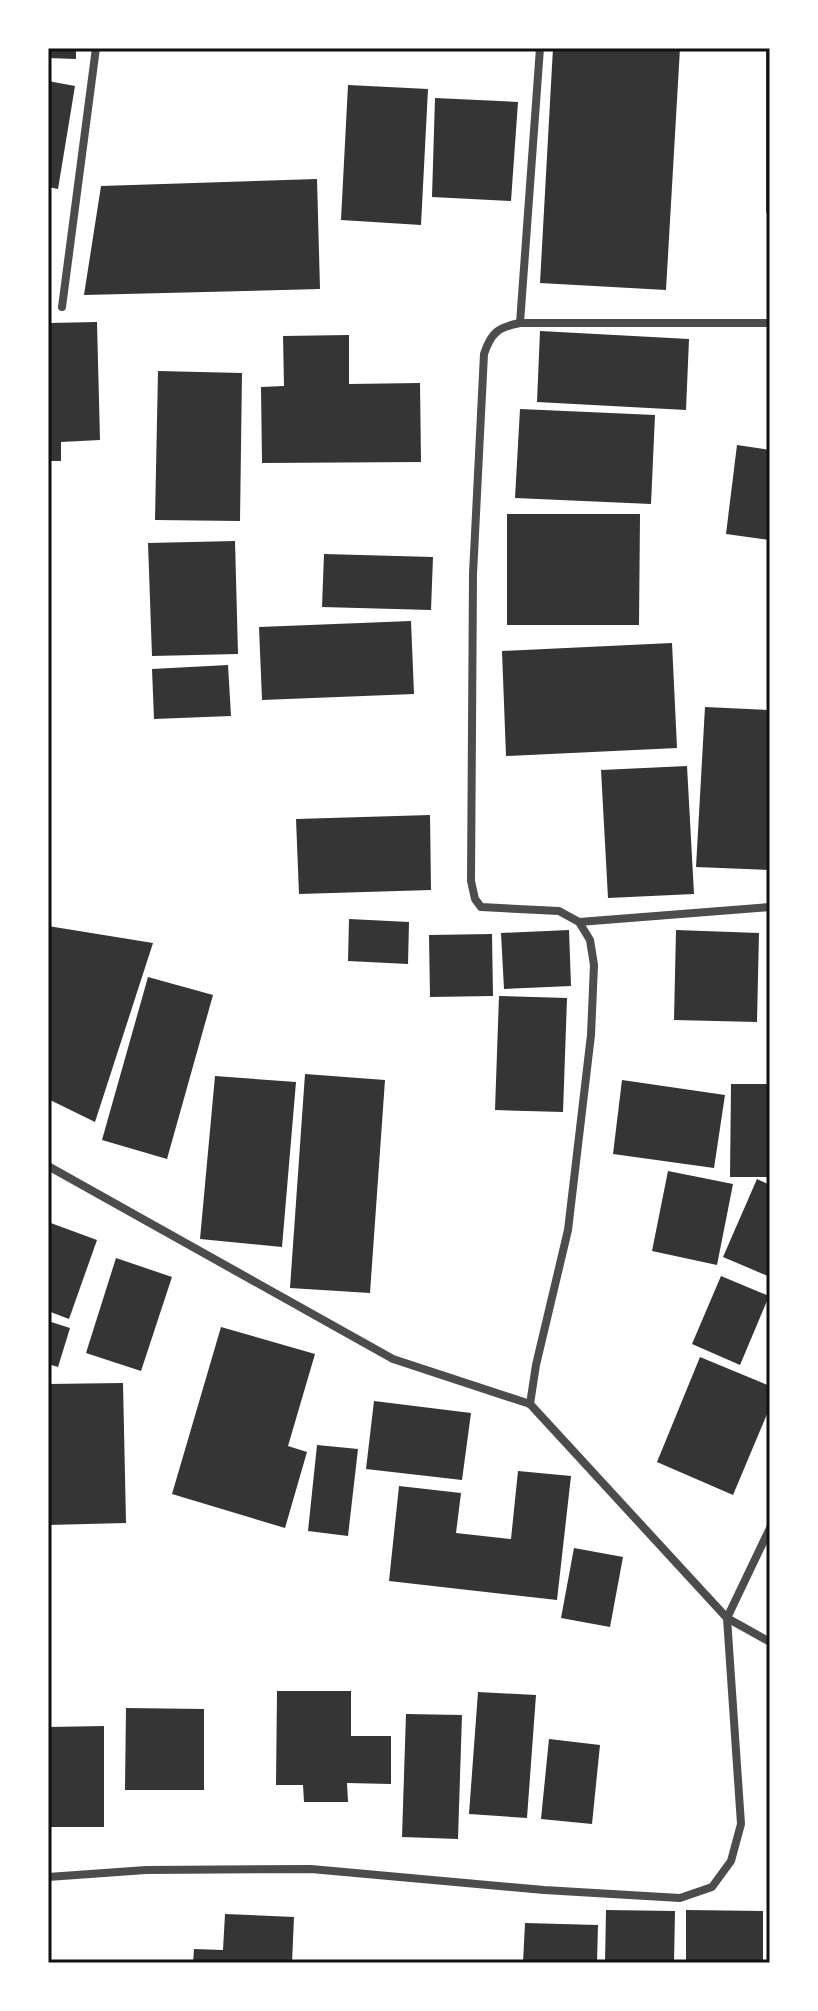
<svg xmlns="http://www.w3.org/2000/svg" width="818" height="2011" font-family="Helvetica,sans-serif">
<style>
.building{fill:#353535}
.lines{fill:none;stroke-linecap:round;stroke-linejoin:round}
.minor{stroke:#4c4c4c;stroke-width:8}
.neatline{fill:none;stroke:#111;stroke-width:3}
</style>
<rect width="100%" height="100%" fill="#fff"/>
<!-- building -->
<g class="building">
<polygon points="48,48 76,48 76,59 48,58"/>
<polygon points="553,48 680,48 666,290 540,283"/>
<polygon points="48,81 75,86 58,189 48,187"/>
<polygon points="348,85 428,89 421,225 341,220"/>
<polygon points="435,98 518,102 511,201 432,197"/>
<polygon points="317,179 320,289 84,295 101,186"/>
<rect x="48" y="194" width="3" height="65"/>
<polygon points="97,322 100,440 61,442 61,461 48,461 48,323"/>
<polygon points="540,331 689,339 686,410 537,402"/>
<polygon points="349,335 349,384 420,383 421,462 262,463 261,387 284,386 283,336"/>
<polygon points="158,371 242,373 240,521 155,520"/>
<polygon points="520,409 655,415 651,504 515,498"/>
<polygon points="737,445 770,450 770,540 726,534"/>
<polygon points="507,514 640,514 639,625 507,625"/>
<polygon points="235,541 238,654 152,656 148,543"/>
<polygon points="324,554 433,557 431,610 322,607"/>
<polygon points="411,621 414,694 262,700 259,627"/>
<polygon points="672,643 677,748 506,756 502,651"/>
<polygon points="228,665 231,716 154,719 152,669"/>
<polygon points="705,707 770,710 770,870 696,867"/>
<polygon points="687,766 694,894 608,898 601,770"/>
<polygon points="430,815 431,890 299,894 296,819"/>
<polygon points="349,919 409,922 408,964 348,961"/>
<polygon points="48,926 153,943 95,1122 48,1099"/>
<polygon points="569,930 571,986 504,989 501,933"/>
<polygon points="676,930 759,933 757,1022 674,1020"/>
<polygon points="492,934 493,996 430,997 429,935"/>
<polygon points="148,977 213,995 167,1159 102,1140"/>
<polygon points="499,996 567,998 563,1112 495,1110"/>
<polygon points="305,1074 385,1080 370,1293 290,1288"/>
<polygon points="215,1076 296,1082 282,1247 200,1239"/>
<polygon points="622,1080 725,1095 714,1168 613,1154"/>
<polygon points="731,1084 770,1084 770,1177 730,1177"/>
<polygon points="668,1171 733,1184 717,1265 652,1251"/>
<polygon points="757,1179 770,1185 770,1277 723,1257"/>
<polygon points="48,1222 97,1240 69,1319 48,1311"/>
<polygon points="116,1258 172,1277 141,1371 86,1353"/>
<polygon points="721,1276 769,1296 740,1365 692,1344"/>
<polygon points="48,1321 70,1328 58,1367 48,1364"/>
<polygon points="221,1327 315,1354 288,1446 307,1452 285,1528 172,1494"/>
<polygon points="700,1357 770,1386 770,1407 733,1495 657,1462"/>
<polygon points="123,1383 126,1523 48,1525 48,1384"/>
<polygon points="374,1401 471,1413 462,1480 366,1469"/>
<polygon points="317,1445 358,1449 348,1536 308,1531"/>
<polygon points="518,1471 571,1476 557,1600 389,1581 399,1486 461,1493 456,1533 511,1539"/>
<polygon points="574,1548 623,1557 610,1627 561,1618"/>
<polygon points="277,1691 351,1691 351,1736 391,1736 391,1784 347,1783 348,1802 304,1802 303,1785 276,1785"/>
<polygon points="478,1692 536,1695 527,1818 469,1814"/>
<polygon points="126,1708 204,1709 204,1790 125,1790"/>
<polygon points="406,1714 462,1715 458,1839 402,1837"/>
<polygon points="104,1726 104,1827 48,1827 48,1727"/>
<polygon points="549,1739 600,1745 592,1824 541,1819"/>
<polygon points="606,1910 675,1911 674,1963 605,1963"/>
<polygon points="686,1910 763,1911 763,1963 686,1963"/>
<polygon points="225,1914 294,1917 292,1963 193,1963 194,1949 223,1950"/>
<polygon points="525,1923 598,1925 597,1963 523,1963"/>
</g>
<g class="lines">
<!-- minor -->
<g class="minor">
<polyline points="770,48 770,211"/>
<polyline points="62,307 96,48"/>
<polyline points="520,323 540,48"/>
<polyline points="579,922 770,907"/>
<polyline points="48,1166 393,1359 530,1404 727,1618 770,1642"/>
<path d="M530,1404L536,1365L568,1230L591,1035L594,965L590,940L579,922L559,911L481,907L475,899L471,881L473,574L484,354C491,333 498,327 520,323H770"/>
<polyline points="48,1877 146,1870 311,1869 544,1890 680,1898 712,1887 731,1861 741,1824 727,1618 770,1528"/>
</g>
</g>
<!-- border -->
<rect width="818" height="2011" fill="none" stroke="#ffffff" stroke-width="100"/>
<rect x="50" y="50" width="718" height="1911" class="neatline"/>
</svg>
